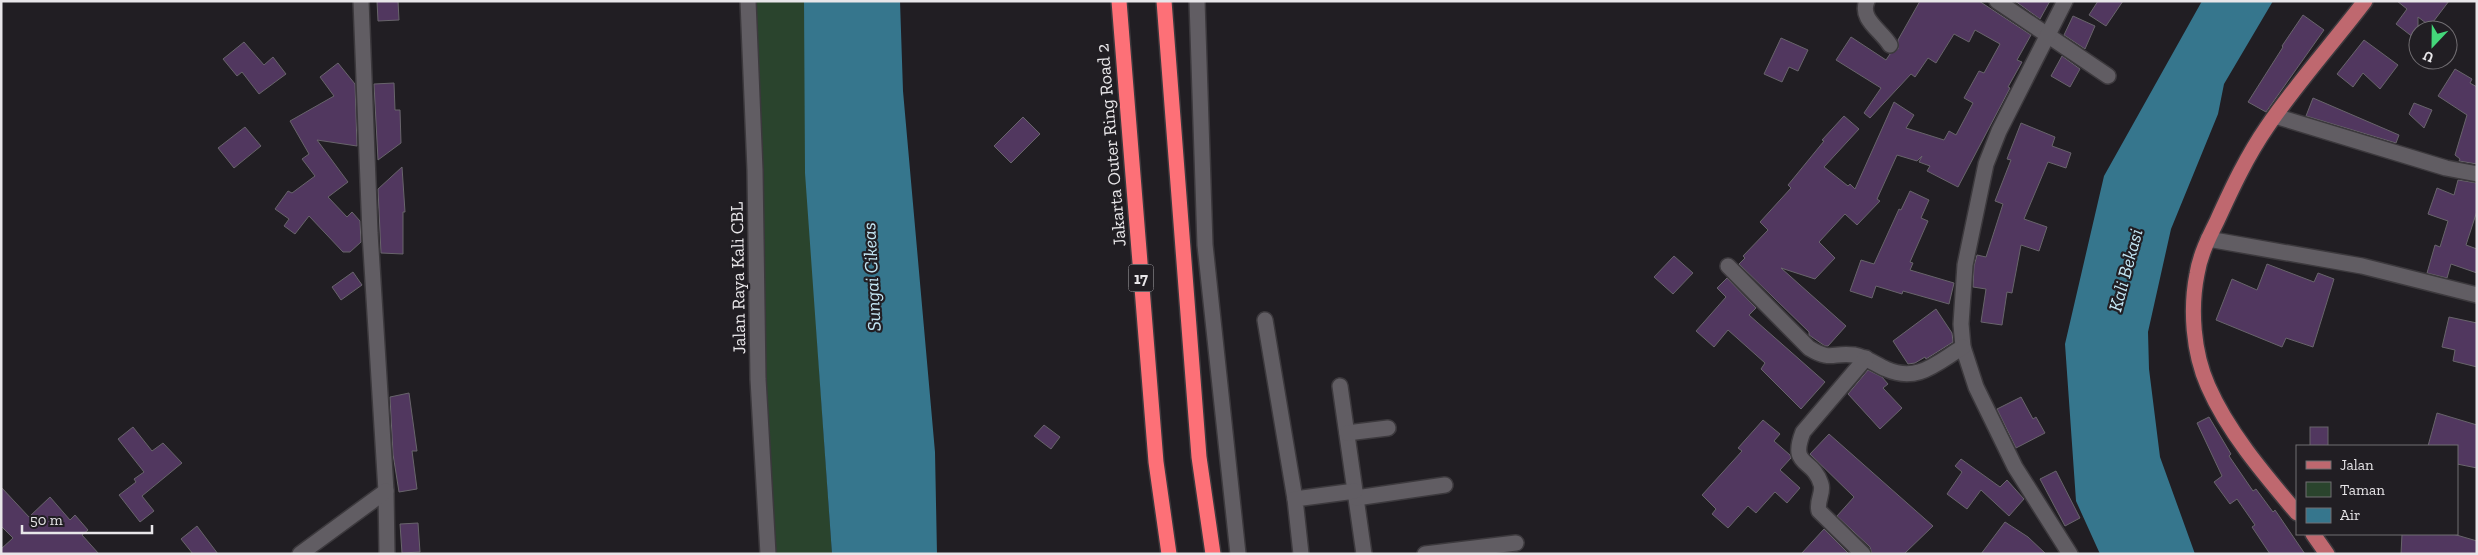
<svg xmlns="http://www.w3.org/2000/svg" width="2478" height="555" font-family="'Zilla Slab',serif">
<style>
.green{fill:#2a442d}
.water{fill:#36768d}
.building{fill:#51375f;stroke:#68646b}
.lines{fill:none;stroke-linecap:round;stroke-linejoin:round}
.minor-casing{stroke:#3c393d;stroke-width:18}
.major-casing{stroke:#3c393d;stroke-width:18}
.highway-casing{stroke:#3c393d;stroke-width:18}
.minor{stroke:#615d63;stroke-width:15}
.major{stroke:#bf686f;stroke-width:15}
.highway{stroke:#fd7077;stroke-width:15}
.labels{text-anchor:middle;stroke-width:4.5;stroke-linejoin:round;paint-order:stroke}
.shield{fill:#211e23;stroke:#acaaae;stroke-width:1}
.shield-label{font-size:16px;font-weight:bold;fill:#e8e6e9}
.street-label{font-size:18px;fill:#e8e6e9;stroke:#211e23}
.water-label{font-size:19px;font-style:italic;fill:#c5e8f6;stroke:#211e23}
</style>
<rect width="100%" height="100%" fill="#211e23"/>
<!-- green -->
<polygon class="green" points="752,1 804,1 817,336 832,554 768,554"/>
<!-- water -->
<g class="water">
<polygon points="804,1 900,1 903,91 935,452 937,554 832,554 805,173"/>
<polygon points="2202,1 2273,1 2224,84 2218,114 2171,229 2148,332 2149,369 2160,457 2195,554 2100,554 2076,501 2065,344 2104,176"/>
</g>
<!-- building -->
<g class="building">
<polygon points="377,1 398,1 399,20 378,21"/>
<polygon points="1920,1 1979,1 2031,35 2017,60 2022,62 2008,87 2010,88 1958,187 1927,171 1930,166 1919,162 1922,156 1917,161 1897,155 1877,199 1880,201 1857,225 1845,214 1819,242 1835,258 1815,279 1781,268 1846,326 1828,346 1825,346 1809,335 1809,332 1739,264 1745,258 1743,256 1768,230 1760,222 1791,188 1788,185 1824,141 1822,140 1844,116 1859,129 1824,167 1848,186 1850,184 1855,189 1894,102 1914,115 1906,128 1944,140 1949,131 1956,135 1973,103 1964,98 1979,71 1984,73 2000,44 1975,30 1969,42 1954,34 1936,63 1928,58 1915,77 1911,74 1870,118 1864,113 1881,88 1836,60 1851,37 1886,60 1890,54 1898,49 1898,40"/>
<polygon points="2015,1 2050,1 2040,19"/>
<polygon points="2098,1 2123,1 2106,26 2089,15"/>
<polygon points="2397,1 2449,1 2430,26 2418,17 2418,41 2396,24 2407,9"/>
<polygon points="2303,15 2324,30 2266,112 2248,102 2283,47 2282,46"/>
<polygon points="2073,16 2095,26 2085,49 2064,35"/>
<polygon points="1781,38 1808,50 1798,71 1789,67 1782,82 1764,74"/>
<polygon points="2364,40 2398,65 2380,89 2363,73 2353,87 2337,74"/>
<polygon points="244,42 264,65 273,57 286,74 259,94 242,72 237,76 223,59"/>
<polygon points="2062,56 2080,69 2070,87 2051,76"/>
<polygon points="338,63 355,84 357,146 317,140 348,182 328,197 347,217 352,212 360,221 361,242 350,252 343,252 309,216 295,234 284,226 289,219 275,209 288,191 292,193 315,176 302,159 309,154 290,121 334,96 320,77"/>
<polygon points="2455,69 2472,79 2470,83 2477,87 2477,164 2459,161 2460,159 2455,155 2467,115 2438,96"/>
<polygon points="394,83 395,110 400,110 401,143 378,160 374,84"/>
<polygon points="2313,98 2399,135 2396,143 2306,116"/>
<polygon points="2414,103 2432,110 2424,128 2409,114"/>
<polygon points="1023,117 1040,134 1011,163 994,146"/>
<polygon points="2021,123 2055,137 2052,146 2071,153 2066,168 2048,162 2024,219 2047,227 2039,251 2021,245 2012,293 2007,292 2002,325 1981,322 1986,289 1973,287 1974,266 1977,255 1986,257 2003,204 1995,201 2011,160 2007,159"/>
<polygon points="245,127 261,146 234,168 218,148"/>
<polygon points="402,167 405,212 403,212 403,254 381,253 378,189"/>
<polygon points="2458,180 2477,183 2477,211 2466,245 2477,249 2477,273 2451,264 2447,278 2427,273 2435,245 2440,247 2448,221 2428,214 2437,188 2454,195"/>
<polygon points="1910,191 1929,200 1921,218 1928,221 1910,262 1913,263 1910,270 1954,283 1949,304 1903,291 1902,294 1876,286 1872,298 1850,291 1861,260 1874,264 1899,209 1901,210"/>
<polygon points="1674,256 1693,273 1673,294 1654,277"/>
<polygon points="2267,264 2314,282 2318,273 2334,279 2313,347 2286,338 2282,347 2216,320 2232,279 2257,290"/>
<polygon points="353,272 362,285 341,300 332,287"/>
<polygon points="1727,278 1756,308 1749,315 1825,382 1801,409 1761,369 1765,363 1728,330 1714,347 1696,331 1726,297 1717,288"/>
<polygon points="1936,309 1952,333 1953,342 1926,359 1925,357 1915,363 1908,364 1893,341"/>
<polygon points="2449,317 2477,323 2477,367 2453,361 2455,350 2442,347"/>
<polygon points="1868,370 1882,377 1888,384 1883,388 1902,408 1880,429 1848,394"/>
<polygon points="409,393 417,451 412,451 417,489 399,492 393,454 390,397"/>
<polygon points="2021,397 2033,419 2036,417 2045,433 2016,448 1997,409"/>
<polygon points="2437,413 2477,425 2477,468 2457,464 2457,446 2428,446"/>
<polygon points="2209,417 2231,454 2229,456 2253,491 2256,489 2273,512 2275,510 2305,554 2270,554 2252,527 2255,525 2237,499 2230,504 2214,482 2222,476 2197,423"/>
<polygon points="1763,420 1780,434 1774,441 1790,455 1791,458 1780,470 1800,488 1787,503 1775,492 1756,513 1748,506 1728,528 1712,514 1716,509 1702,495 1742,451 1738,448"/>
<polygon points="1044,425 1060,437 1051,449 1034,436"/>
<polygon points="133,427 152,451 163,443 182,463 142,496 154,511 140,522 119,495 136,482 134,479 144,472 118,439"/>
<rect x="2310" y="427" width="18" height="19"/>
<polygon points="1829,434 1933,526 1904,554 1872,554 1870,547 1837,516 1854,497 1810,454"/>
<polygon points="1961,459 2000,487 2007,480 2024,499 2009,516 1981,490 1967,509 1947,494 1962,472 1955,466"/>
<polygon points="2056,471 2080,518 2065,526 2040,479"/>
<polygon points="1,487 29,517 50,497 70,520 75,515 88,530 82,535 99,554 1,554 1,549 13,538 1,526"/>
<polygon points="2005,522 2028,537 2046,554 1981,554"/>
<polygon points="418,523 420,552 402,553 400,524"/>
<polygon points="197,526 218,554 193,554 181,539"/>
<polygon points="1824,529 1849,554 1801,554"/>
<polygon points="2402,534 2453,534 2477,541 2477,554 2401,554"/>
</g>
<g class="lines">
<defs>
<g id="minor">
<polyline points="361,1 370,233 386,491 387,554"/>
<polyline points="748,1 755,170 758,379 768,554"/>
<polyline points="1197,1 1205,245 1238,554"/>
<path d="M1867,1C1859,19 1881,30 1890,45"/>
<polyline points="1997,1 2108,76"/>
<polyline points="2065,1 1999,131 1986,164 1965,265 1961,324 1963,347 1976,387 2015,467 2070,554"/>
<polyline points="2275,116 2446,168 2477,174"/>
<polyline points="2208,239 2362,266 2477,295"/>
<path d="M1728,266L1809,348C1832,362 1832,352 1854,355C1866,357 1875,364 1886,369C1918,383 1936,363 1963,347"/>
<polyline points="1265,320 1295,499"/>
<polyline points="1340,386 1364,554"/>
<polyline points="1347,433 1388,428"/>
<polyline points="1356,498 1445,485"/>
<polyline points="300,554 386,491"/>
<polyline points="1301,554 1295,499 1355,491"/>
<polyline points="1425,554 1516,543"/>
<path d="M1863,554L1819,511C1816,501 1824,493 1821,484C1813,457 1789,468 1803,432L1866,358"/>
</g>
<g id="major">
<path d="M2297,513C2264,474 2228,432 2208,386C2193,352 2190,309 2197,274C2200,255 2209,237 2217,221C2232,188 2247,156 2267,127C2297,83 2333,43 2365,1"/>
<polyline points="2313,534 2327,554"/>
</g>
<g id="highway">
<polyline points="1119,1 1156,462 1169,554"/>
<polyline points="1164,1 1199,457 1213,554"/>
</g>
</defs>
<!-- minor casing -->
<use href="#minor" class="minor-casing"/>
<!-- major casing -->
<use href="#major" class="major-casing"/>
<!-- highway casing -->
<use href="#highway" class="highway-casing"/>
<!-- minor -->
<use href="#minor" class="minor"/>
<!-- major -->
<use href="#major" class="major"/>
<!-- highway -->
<use href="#highway" class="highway"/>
</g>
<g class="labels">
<!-- shield labels -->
<rect class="shield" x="1128.5" y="264.5" width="25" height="27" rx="4"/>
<g class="shield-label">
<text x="1141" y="284">17</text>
</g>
<!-- street labels -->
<g class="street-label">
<text transform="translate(1111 145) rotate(-95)" y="6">Jakarta Outer Ring Road 2</text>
<text transform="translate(738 278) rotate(-91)" y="6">Jalan Raya Kali CBL</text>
</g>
<!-- water labels -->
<g class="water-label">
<text transform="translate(2125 270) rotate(-75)" y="7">Kali Bekasi</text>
<text transform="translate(871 277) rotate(-93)" y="7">Sungai Cikeas</text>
</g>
</g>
<!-- border -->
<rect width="2478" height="555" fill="none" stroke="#e8e6e9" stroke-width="5"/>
<!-- legend -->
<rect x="2296" y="445" width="162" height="90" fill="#211e23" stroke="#716e72"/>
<rect x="2306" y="461" width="25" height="8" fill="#bf686f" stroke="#716e72"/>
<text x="2340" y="470" font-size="15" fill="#e8e6e9">Jalan</text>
<rect x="2306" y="482" width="25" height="15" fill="#2a442d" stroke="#716e72"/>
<text x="2340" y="495" font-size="15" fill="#e8e6e9">Taman</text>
<rect x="2306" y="508" width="25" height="15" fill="#36768d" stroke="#716e72"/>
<text x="2340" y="520" font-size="15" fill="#e8e6e9">Air</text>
<!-- north arrow -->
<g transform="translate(2433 45) rotate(202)"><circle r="24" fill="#211e23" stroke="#716e72"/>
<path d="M0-4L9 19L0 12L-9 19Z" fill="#44d77a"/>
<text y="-8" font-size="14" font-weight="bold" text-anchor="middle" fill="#e8e6e9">U</text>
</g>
<!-- scale -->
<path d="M22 525v8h130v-8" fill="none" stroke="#e8e6e9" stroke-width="2.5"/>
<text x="30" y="525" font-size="15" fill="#e8e6e9" stroke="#211e23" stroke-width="4" paint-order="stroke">50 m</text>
</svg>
